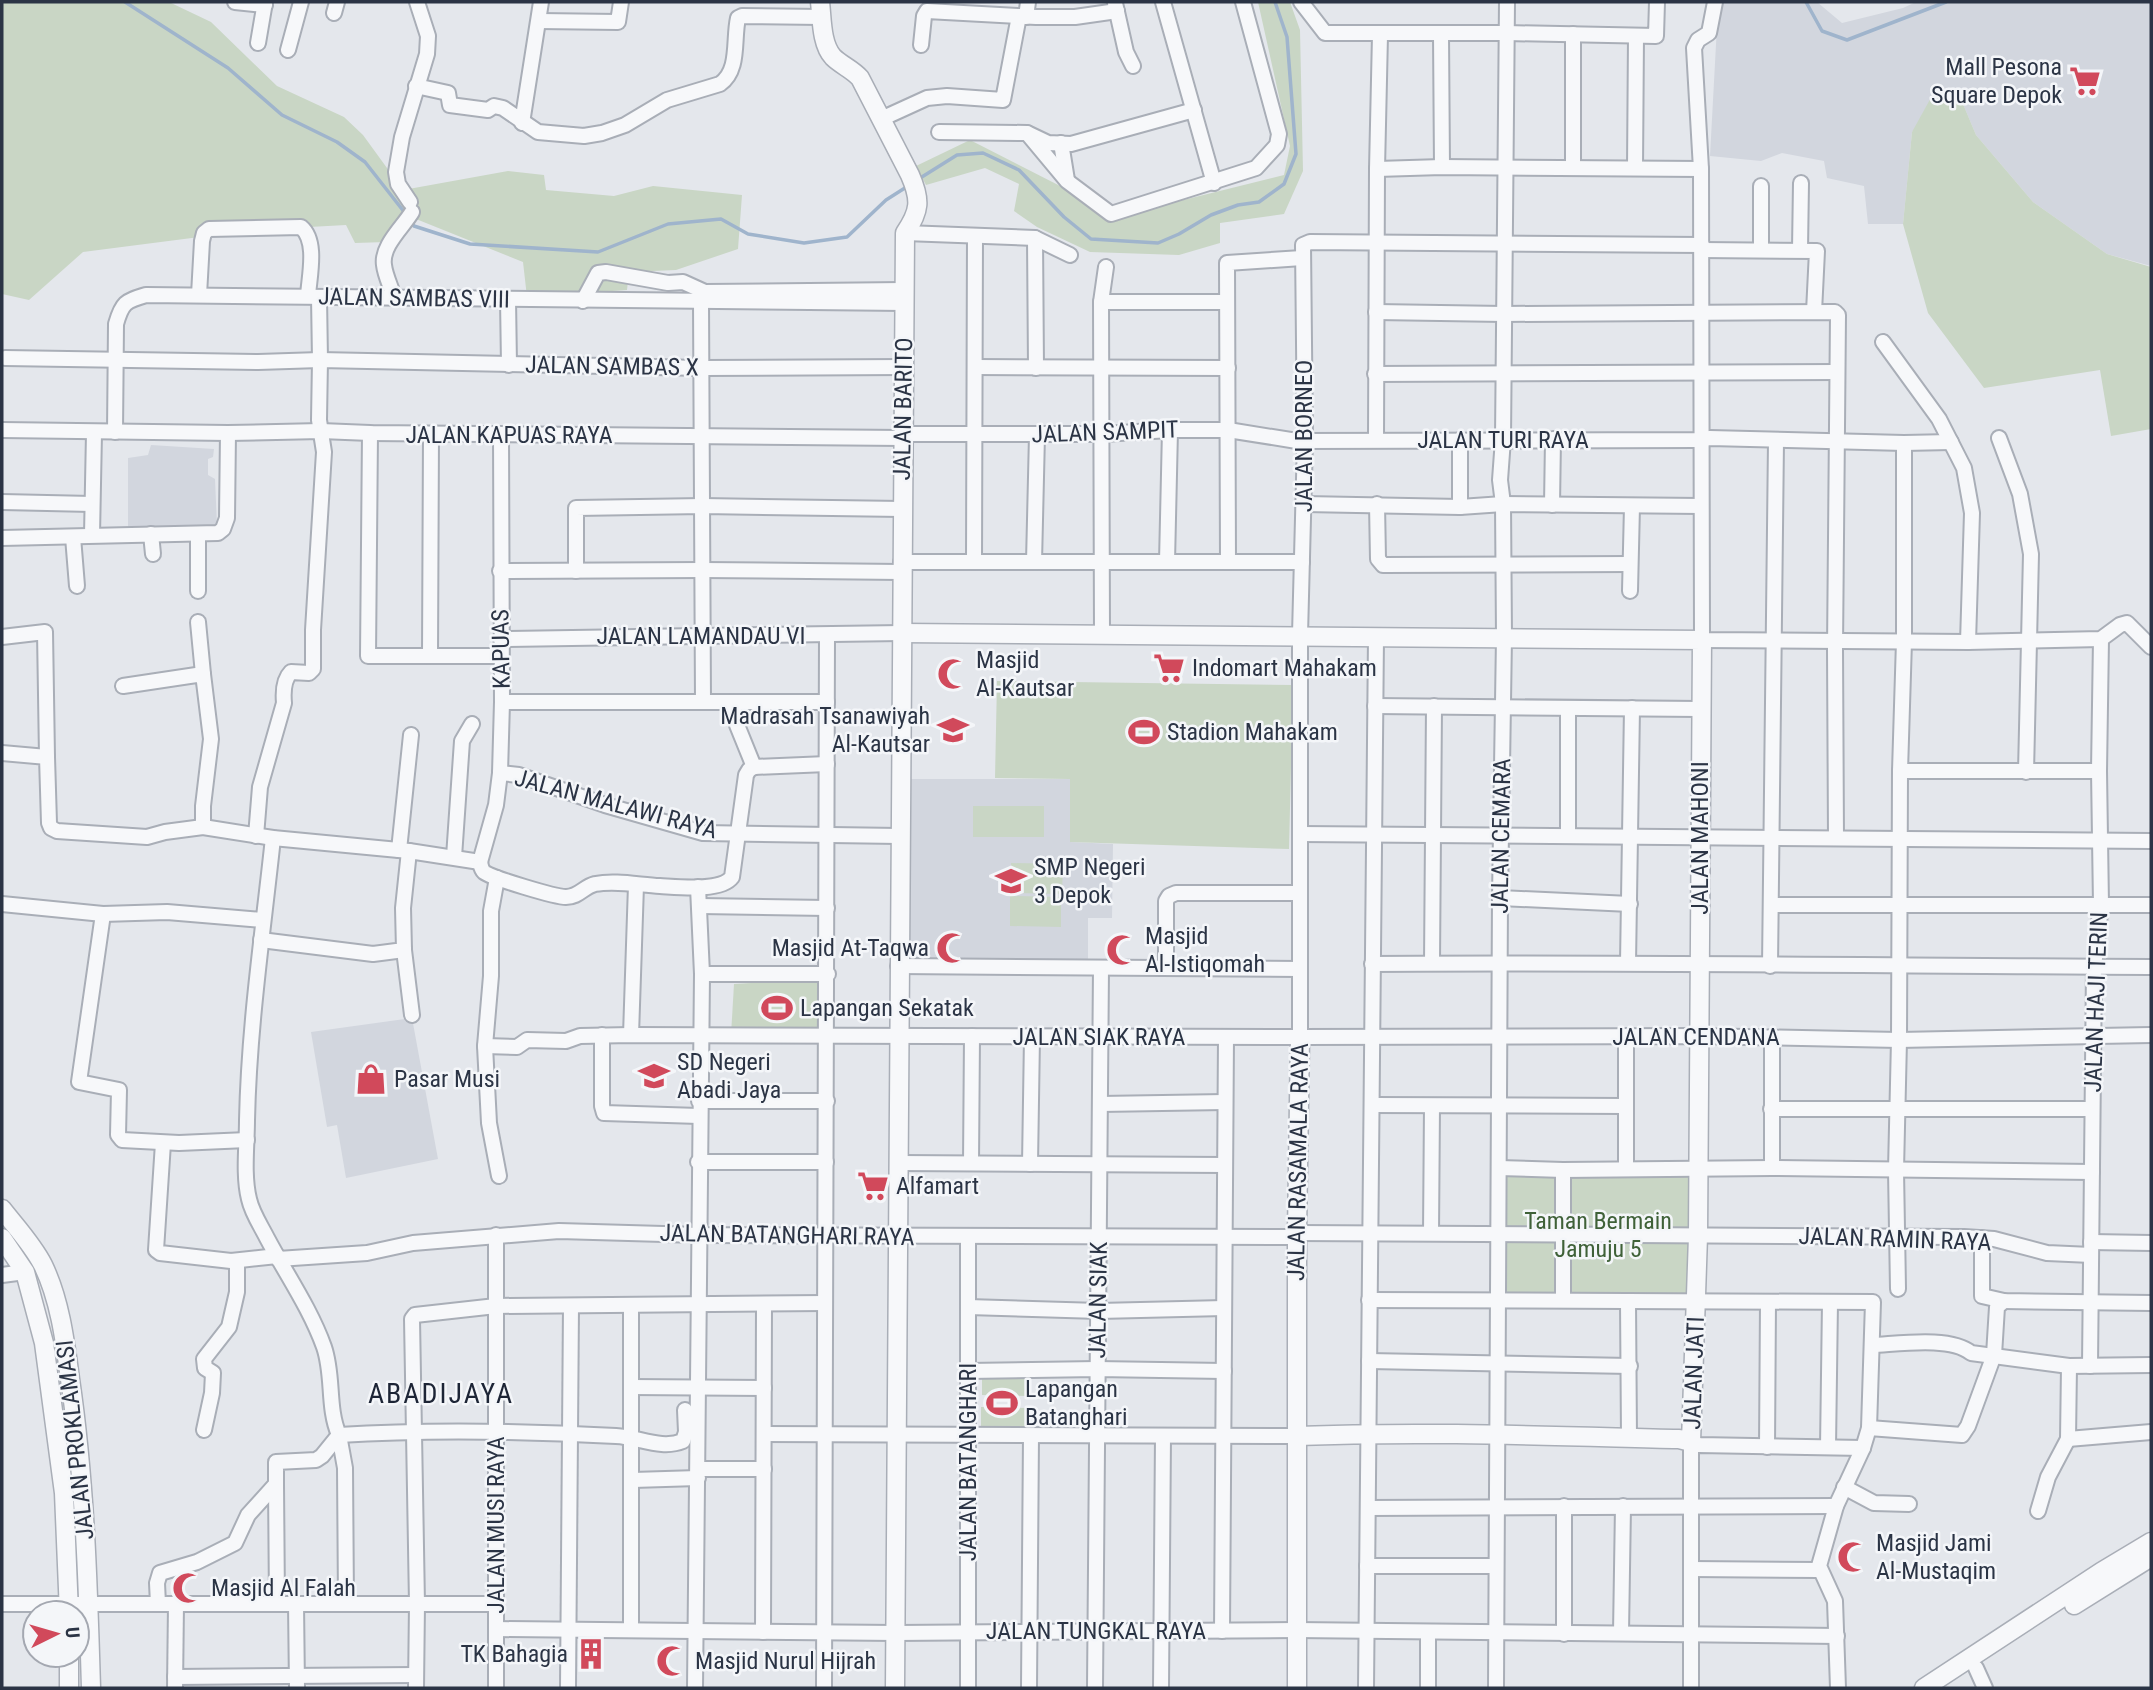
<svg xmlns="http://www.w3.org/2000/svg" width="2153" height="1690" font-family="'Roboto Condensed',sans-serif">
<style>
.built{fill:#d2d6de}
.green{fill:#c9d6c5}
.lines{fill:none;stroke-linecap:round;stroke-linejoin:round}
.stream{stroke:#9fb4cc;stroke-width:3.5}
.minor-casing{stroke:#a9aeb7;stroke-width:18}
.tertiary-casing{stroke:#a9aeb7;stroke-width:21}
.minor{stroke:#f7f8fa;stroke-width:14}
.tertiary{stroke:#f7f8fa;stroke-width:18}
.labels{text-anchor:middle;stroke-width:5;stroke-linejoin:round;paint-order:stroke}
.poi-label{font-size:24px;fill:#2b3445;stroke:#f4f6f9;text-anchor:start}
.street-label{font-size:24px;fill:#2b3445;stroke:#f4f6f9}
.park-label{font-size:24px;fill:#3f6138;stroke:#f4f6f9}
.quarter-label{font-size:28px;letter-spacing:2px;fill:#1d2536;stroke:#f4f6f9}
</style>
<rect width="100%" height="100%" fill="#e4e7ec"/>
<!-- built -->
<g class="built">
<polygon points="1723,2 1817,2 1842,23 1903,8 1916,2 2151,2 2151,266 2107,254 2033,202 1976,135 1958,92 1912,132 1903,224 1868,224 1864,186 1827,178 1824,161 1782,153 1761,161 1710,156 1717,26"/>
<polygon points="151,445 214,449 213,457 208,459 208,475 215,479 217,526 128,529 128,458 148,455"/>
<polygon points="910,779 1070,779 1070,842 1113,844 1112,918 1088,918 1088,965 908,964"/>
<polygon points="412,1018 438,1159 346,1178 337,1125 327,1127 311,1032"/>
</g>
<!-- green -->
<g class="green">
<polygon points="2,2 169,2 211,22 277,86 344,117 363,135 403,190 508,171 544,175 546,190 614,196 653,186 742,195 738,249 676,270 629,272 627,290 527,297 523,262 416,219 386,242 355,243 346,225 254,230 83,252 29,300 2,294"/>
<polygon points="1258,2 1290,2 1300,30 1303,171 1284,214 1220,223 1220,243 1179,255 1090,252 1037,227 1014,211 1019,184 985,168 926,185 916,166 970,140 1119,216 1284,175 1290,146"/>
<polygon points="1958,92 1976,135 2033,202 2107,254 2151,267 2151,429 2111,436 2100,370 1984,388 1928,313 1903,224 1912,132 1933,94"/>
<polygon points="997,681 1293,685 1289,849 1070,842 1070,779 995,778"/>
<rect x="973" y="806" width="71" height="31"/>
<polygon points="1011,863 1063,864 1062,894 1010,893"/>
<polygon points="1010,896 1061,897 1061,927 1010,926"/>
<polygon points="820,979 822,1033 731,1035 734,984"/>
<polygon points="1499,1168 1698,1168 1697,1301 1499,1301"/>
<polygon points="982,1376 1027,1376 1027,1396 982,1395"/>
<polygon points="981,1407 1026,1408 1026,1427 981,1426"/>
</g>
<g class="lines">
<!-- stream -->
<g class="stream">
<polyline points="125,2 228,68 282,115 337,142 365,162 405,213"/>
<polyline points="1806,2 1822,31 1847,40 1946,2"/>
<polyline points="917,180 957,155 983,153 1019,170 1064,217 1091,239 1158,243 1179,234 1211,215 1238,205 1259,202 1284,184 1296,154 1287,37 1275,2"/>
<polyline points="411,222 414,226 470,244 598,252 668,224 721,219 748,234 804,243 847,237 886,200 908,186"/>
</g>
<defs>
<g id="minor">
<polyline points="235,2 265,5"/>
<polyline points="1163,2 1214,183"/>
<polyline points="1301,2 1325,33 1507,33 1656,36 1657,2"/>
<polyline points="1715,2 1709,33 1698,40 1694,48 1701,169 1702,640 1968,642 2101,639 2120,625 2127,623 2151,647"/>
<polyline points="1115,3 1126,52 1133,66"/>
<polyline points="334,13 337,2"/>
<polyline points="1026,17 1028,2"/>
<polyline points="539,21 618,22 621,2"/>
<polyline points="1441,35 1442,167"/>
<polyline points="258,43 265,2"/>
<polyline points="921,45 924,16 927,11 1036,17 1075,17 1117,11"/>
<polyline points="288,50 301,2"/>
<path d="M416,86L448,93L450,105L488,110L494,106L503,108L538,132L584,136L602,133L625,125L667,100L720,84C740,70 733,40 738,18L742,16L822,17"/>
<polyline points="881,119 927,98 947,96 1003,100 1019,16"/>
<polyline points="522,123 541,2"/>
<polyline points="939,132 1027,133 1048,143 1071,144 1194,110"/>
<polyline points="1027,133 1067,181 1111,214 1256,168 1277,145 1279,134 1243,2"/>
<polyline points="1061,143 1067,180"/>
<polyline points="1573,167 1573,34"/>
<polyline points="1635,168 1636,36"/>
<polyline points="1377,169 1442,167 1701,169"/>
<polyline points="410,202 398,184 396,172 402,137 427,54 428,36 417,2"/>
<polyline points="905,233 1035,238 1070,255"/>
<polyline points="1035,238 1036,368"/>
<polyline points="1761,249 1761,186"/>
<polyline points="1800,249 1801,183"/>
<polyline points="1702,250 1817,251 1814,312"/>
<path d="M199,295L202,241L204,233L209,229L301,227C318,241 309,277 308,296"/>
<path d="M394,297C391,287 385,275 384,265C381,246 403,227 412,212"/>
<polyline points="508,299 509,365"/>
<polyline points="583,301 598,273 606,272 668,283 683,282 705,292 904,290"/>
<polyline points="701,302 703,702"/>
<polyline points="1101,302 1227,302"/>
<polyline points="1376,312 1504,314 1835,312 1838,315 1835,649 1836,838"/>
<polyline points="1883,342 1939,419 1964,468 1972,513 1968,642"/>
<polyline points="5,358 258,362 320,360 702,368 904,367"/>
<polyline points="975,367 1228,368"/>
<polyline points="1375,374 1837,372"/>
<polyline points="2,430 228,433 321,431 370,433 903,438"/>
<path d="M115,432L116,324C122,303 125,301 146,295L904,303"/>
<polyline points="370,433 368,656 501,656"/>
<polyline points="904,434 1103,434 1170,430 1228,430 1297,441 1696,440 1710,438 1904,443 1951,442"/>
<polyline points="1999,438 2020,494 2031,554 2026,772"/>
<polyline points="1376,440 1377,169 1380,35"/>
<polyline points="2,502 92,504"/>
<polyline points="1305,504 1460,507 1503,504 1701,506"/>
<polyline points="1377,504 1378,559 1383,565 1630,564"/>
<polyline points="1552,505 1553,439"/>
<polyline points="1460,507 1460,440"/>
<polyline points="151,534 153,554"/>
<polyline points="198,534 198,591"/>
<polyline points="92,535 94,433"/>
<polyline points="73,537 77,586"/>
<polyline points="2,538 218,533 223,529 227,518 228,433"/>
<polyline points="901,562 1302,562"/>
<polyline points="974,562 975,236"/>
<polyline points="1034,562 1037,435"/>
<polyline points="1167,562 1170,430"/>
<polyline points="1228,562 1227,263 1302,258"/>
<polyline points="500,571 703,570 901,572"/>
<polyline points="576,571 576,508 703,506 902,509"/>
<polyline points="1630,591 1632,506"/>
<polyline points="198,622 203,674"/>
<polyline points="1102,634 1101,302 1106,267"/>
<polyline points="2,637 45,632 47,757"/>
<polyline points="501,639 902,633"/>
<polyline points="430,656 431,434"/>
<polyline points="123,686 203,674 211,739 203,806 203,827"/>
<polyline points="502,702 827,702"/>
<polyline points="733,702 737,725 754,767"/>
<polyline points="1375,706 1700,709"/>
<polyline points="1568,709 1568,836"/>
<polyline points="2,753 47,757 49,823 51,828 57,831 147,837 165,832 203,827 273,838 409,851 480,862"/>
<polyline points="754,767 827,764"/>
<polyline points="1900,771 2099,771"/>
<polyline points="500,773 519,775 605,805 703,833 899,836"/>
<polyline points="1300,834 2151,841"/>
<path d="M256,836L260,787L284,703C283,692 284,679 291,672L309,673L313,669V630L324,452L319,420L320,360L319,297"/>
<path d="M273,838C263,932 249,1025 247,1120C247,1145 243,1175 249,1199C252,1213 261,1226 267,1238C286,1274 310,1308 324,1347C334,1376 327,1407 339,1435C431,1429 524,1431 616,1436C639,1437 661,1450 683,1441L686,1432L685,1410"/>
<polyline points="399,850 411,735"/>
<polyline points="454,857 462,741 472,724"/>
<polyline points="480,862 496,805 500,773 502,702 501,434"/>
<path d="M480,862C481,866 481,869 484,872C492,878 555,897 566,897C579,897 583,887 595,884C615,880 639,885 660,886C678,887 721,892 732,877L746,775L749,770L754,767"/>
<polyline points="497,878 491,911 491,976 485,1046 489,1123 499,1176"/>
<polyline points="1500,898 1630,904"/>
<polyline points="2,904 103,914 167,912 262,920"/>
<polyline points="1771,905 2151,905"/>
<polyline points="700,906 827,908"/>
<polyline points="103,914 79,1082 119,1090 118,1135 122,1140 179,1143 247,1140"/>
<polyline points="261,940 373,954 404,950 403,908 409,851"/>
<polyline points="404,950 412,1015"/>
<polyline points="1432,963 1434,706"/>
<polyline points="1628,963 1632,708"/>
<path d="M1372,964C1631,962 1891,966 2151,967"/>
<polyline points="898,966 1300,969"/>
<polyline points="1770,966 1776,441"/>
<polyline points="1166,968 1166,901 1169,896 1176,893 1300,893"/>
<polyline points="702,974 828,974"/>
<polyline points="602,1035 602,1106 604,1113 699,1116"/>
<polyline points="631,1035 636,885"/>
<polyline points="1300,1037 1300,635 1305,440 1303,245 1310,242 1702,245"/>
<polyline points="485,1046 517,1047 527,1040 566,1041 580,1036 631,1035 1300,1037 1698,1036 1899,1040 2151,1035"/>
<polyline points="699,1101 827,1101"/>
<polyline points="1100,1104 1225,1102"/>
<polyline points="1372,1105 1625,1106"/>
<polyline points="1771,1109 2092,1109"/>
<polyline points="163,1143 156,1250 160,1253 231,1261 277,1256"/>
<polyline points="698,1162 826,1162"/>
<polyline points="900,1163 1225,1165"/>
<polyline points="971,1163 972,1036"/>
<polyline points="1030,1164 1032,1037"/>
<polyline points="1499,1168 1563,1170 1772,1168 2092,1172"/>
<polyline points="1772,1168 1772,1037"/>
<polyline points="1626,1169 1626,1036"/>
<polyline points="1297,1233 1964,1237 1994,1239 2047,1253 2091,1255"/>
<polyline points="1431,1233 1432,1106"/>
<polyline points="968,1237 968,1688"/>
<polyline points="1982,1238 1982,1296 2004,1301 2151,1303"/>
<polyline points="2091,1242 2151,1243"/>
<polyline points="278,1259 367,1253 413,1243 559,1231 698,1235 1297,1237"/>
<polyline points="2,1275 25,1272"/>
<polyline points="1898,1289 1896,1170 1899,1040 1900,771 1904,641 1904,443"/>
<polyline points="1369,1300 1873,1302 1869,1428 1863,1448 1836,1506 1819,1566 1835,1601 1838,1688"/>
<polyline points="1563,1300 1563,1170"/>
<polyline points="1628,1302 1629,1438"/>
<polyline points="968,1307 1099,1311 1224,1308"/>
<path d="M1872,1345C1898,1344 1951,1336 1971,1353L2069,1366L2151,1365"/>
<polyline points="1369,1361 1630,1366"/>
<polyline points="2090,1366 2094,967 2101,905 2099,771 2101,639"/>
<polyline points="968,1371 1097,1369 1224,1371"/>
<polyline points="631,1387 764,1388"/>
<polyline points="1869,1428 1962,1435 1968,1426 1994,1355 1997,1307 2004,1301"/>
<polyline points="204,1430 212,1393 213,1373 205,1368 204,1359 229,1327 237,1292 237,1261"/>
<polyline points="764,1434 1297,1436"/>
<polyline points="339,1435 345,1468 346,1603"/>
<polyline points="2068,1439 2151,1432"/>
<polyline points="1767,1447 1768,1302"/>
<polyline points="1828,1447 1830,1302"/>
<polyline points="699,1469 764,1469"/>
<polyline points="633,1480 698,1478"/>
<polyline points="276,1484 277,1603"/>
<polyline points="1844,1487 1874,1503 1909,1504"/>
<polyline points="1368,1508 1836,1506"/>
<polyline points="2038,1511 2048,1477 2068,1439 2069,1366"/>
<polyline points="1367,1566 1496,1566"/>
<polyline points="1691,1569 1819,1570"/>
<polyline points="296,1603 297,1688"/>
<polyline points="2,1604 496,1604"/>
<polyline points="158,1604 157,1583 160,1573 197,1562 235,1543 248,1515 276,1484 276,1462 316,1460 322,1456 339,1435"/>
<polyline points="496,1629 896,1633 1296,1630 1837,1636"/>
<polyline points="631,1630 631,1305"/>
<polyline points="1222,1631 1226,1037"/>
<polyline points="763,1632 764,1304"/>
<polyline points="1428,1632 1428,1688"/>
<polyline points="1621,1633 1623,1506"/>
<polyline points="1564,1634 1564,1506"/>
<polyline points="1976,1668 1985,1688"/>
<polyline points="175,1677 416,1675"/>
<polyline points="175,1688 176,1604"/>
<polyline points="416,1688 417,1604 412,1319 415,1315 496,1306 825,1303"/>
<polyline points="496,1688 496,1235"/>
<polyline points="568,1688 571,1306"/>
<polyline points="695,1688 702,974 698,887"/>
<polyline points="824,1688 827,635"/>
<polyline points="1029,1688 1031,1436"/>
<polyline points="1095,1688 1101,968"/>
<polyline points="1161,1688 1163,1436"/>
<polyline points="1366,1688 1376,637"/>
<polyline points="1496,1688 1500,898 1504,637 1503,504 1500,480 1503,439 1507,2"/>
<polyline points="1691,1688 1691,1442 1699,1445 1863,1448"/>
</g>
<g id="tertiary">
<path d="M820,2C822,18 821,44 833,57C841,65 852,69 860,78L910,175C921,200 920,211 905,233L895,1688"/>
<path d="M902,633L1702,640L1698,1236L1691,1442L1679,1439C1552,1436 1424,1431 1297,1436"/>
<path d="M2,1209C16,1227 33,1245 43,1265C60,1300 65,1341 70,1379C85,1481 88,1585 91,1688"/>
<polyline points="2,1238 25,1272 44,1343 64,1493 69,1613"/>
<polyline points="2074,1605 2151,1557"/>
<polyline points="69,1655 69,1688"/>
<polyline points="1297,1688 1297,1233 1300,1037"/>
<polyline points="1924,1688 2101,1572 2151,1542"/>
</g>
</defs>
<!-- minor casing -->
<use href="#minor" class="minor-casing"/>
<!-- tertiary casing -->
<use href="#tertiary" class="tertiary-casing"/>
<!-- minor -->
<use href="#minor" class="minor"/>
<!-- tertiary -->
<use href="#tertiary" class="tertiary"/>
</g>
<!-- icons -->
<defs>
<symbol id="supermarket-bare" viewBox="-9 -9 18 18"><path d="M-6-5.5h2.5l.6 2H6L4.5 2H-2.5L-4.4-4H-6ZM-1.5 3.2a1.3 1.3 0 1 0 .1 0ZM3 3.2a1.3 1.3 0 1 0 .1 0Z" fill="#d1495b" stroke="#f4f6f9" stroke-width="2.5" paint-order="stroke"/></symbol>
<symbol id="mosque-bare" viewBox="-9 -9 18 18"><path d="M3.5-4.9A6 6 0 1 0 3.5 4.9A5 5 0 1 1 3.5-4.9Z" fill="#d1495b" stroke="#f4f6f9" stroke-width="2.5" paint-order="stroke"/></symbol>
<symbol id="school-bare" viewBox="-9 -9 18 18"><path d="M0-5L7-2L0 1L-7-2ZM-4 1L0 2.5L4 1V4Q0 6-4 4Z" fill="#d1495b" stroke="#f4f6f9" stroke-width="2.5" paint-order="stroke"/></symbol>
<symbol id="stadium-bare" viewBox="-9 -9 18 18"><path d="M0-5a6.5 5 0 1 0 0 10a6.5 5 0 1 0 0-10ZM-3.5-1.8h7v3.6h-7Z" fill="#d1495b" stroke="#f4f6f9" stroke-width="2.5" paint-order="stroke"/></symbol>
<symbol id="shop-bare" viewBox="-9 -9 18 18"><path d="M-5-2.5h2.3a2.7 3.5 0 0 1 5.4 0H5L5.5 6h-11ZM-1.5-2.5h3a1.5 2.3 0 0 0-3 0Z" fill="#d1495b" stroke="#f4f6f9" stroke-width="2.5" paint-order="stroke"/></symbol>
<symbol id="building-bare" viewBox="-9 -9 18 18"><path d="M-4-6H4V6H1V3H-1V6H-4ZM-2.5-4.3h1.7v1.8h-1.7ZM.8-4.3h1.7v1.8H.8ZM-2.5-1h1.7V.8h-1.7ZM.8-1h1.7V.8H.8Z" fill="#d1495b" stroke="#f4f6f9" stroke-width="2.5" paint-order="stroke"/></symbol>
</defs>
<g fill-rule="evenodd">
<use href="#supermarket-bare" x="2063" y="59" width="44" height="44"/>
<use href="#supermarket-bare" x="1147" y="646" width="44" height="44"/>
<use href="#mosque-bare" x="931" y="652" width="44" height="44"/>
<use href="#school-bare" x="931" y="708" width="44" height="44"/>
<use href="#stadium-bare" x="1122" y="710" width="44" height="44"/>
<use href="#school-bare" x="989" y="859" width="44" height="44"/>
<use href="#mosque-bare" x="930" y="926" width="44" height="44"/>
<use href="#mosque-bare" x="1100" y="928" width="44" height="44"/>
<use href="#stadium-bare" x="755" y="986" width="44" height="44"/>
<use href="#school-bare" x="632" y="1054" width="44" height="44"/>
<use href="#shop-bare" x="349" y="1057" width="44" height="44"/>
<use href="#supermarket-bare" x="851" y="1164" width="44" height="44"/>
<use href="#stadium-bare" x="980" y="1381" width="44" height="44"/>
<use href="#mosque-bare" x="1831" y="1535" width="44" height="44"/>
<use href="#mosque-bare" x="166" y="1566" width="44" height="44"/>
<use href="#building-bare" x="569" y="1632" width="44" height="44"/>
<use href="#mosque-bare" x="650" y="1639" width="44" height="44"/>
</g>
<g class="labels">
<!-- poi labels -->
<g class="poi-label">
<text x="2062" y="75" text-anchor="end">Mall Pesona<tspan x="2062" dy="28">Square Depok</tspan></text>
<text x="976" y="668">Masjid<tspan x="976" dy="28">Al-Kautsar</tspan></text>
<text x="1192" y="676">Indomart Mahakam</text>
<text x="930" y="724" text-anchor="end">Madrasah Tsanawiyah<tspan x="930" dy="28">Al-Kautsar</tspan></text>
<text x="1167" y="740">Stadion Mahakam</text>
<text x="1034" y="875">SMP Negeri<tspan x="1034" dy="28">3 Depok</tspan></text>
<text x="1145" y="944">Masjid<tspan x="1145" dy="28">Al-Istiqomah</tspan></text>
<text x="929" y="956" text-anchor="end">Masjid At-Taqwa</text>
<text x="800" y="1016">Lapangan Sekatak</text>
<text x="677" y="1070">SD Negeri<tspan x="677" dy="28">Abadi Jaya</tspan></text>
<text x="394" y="1087">Pasar Musi</text>
<text x="896" y="1194">Alfamart</text>
<text x="1025" y="1397">Lapangan<tspan x="1025" dy="28">Batanghari</tspan></text>
<text x="1876" y="1551">Masjid Jami<tspan x="1876" dy="28">Al-Mustaqim</tspan></text>
<text x="211" y="1596">Masjid Al Falah</text>
<text x="568" y="1662" text-anchor="end">TK Bahagia</text>
<text x="695" y="1669">Masjid Nurul Hijrah</text>
</g>
<!-- street labels -->
<g class="street-label">
<text transform="translate(414 298) rotate(1)" y="8">JALAN SAMBAS VIII</text>
<text transform="translate(612 366) rotate(1)" y="8">JALAN SAMBAS X</text>
<text transform="translate(903 409) rotate(-89)" y="8">JALAN BARITO</text>
<text transform="translate(1105 432) rotate(-2)" y="8">JALAN SAMPIT</text>
<text x="509" y="443">JALAN KAPUAS RAYA</text>
<text transform="translate(1304 436) rotate(-90)" y="8">JALAN BORNEO</text>
<text x="1503" y="448">JALAN TURI RAYA</text>
<text x="701" y="644">JALAN LAMANDAU VI</text>
<text transform="translate(501 649) rotate(-91)" y="8">KAPUAS</text>
<text transform="translate(616 804) rotate(15)" y="8">JALAN MALAWI RAYA</text>
<text transform="translate(1501 836) rotate(-89)" y="8">JALAN CEMARA</text>
<text transform="translate(1700 838) rotate(-90)" y="8">JALAN MAHONI</text>
<text transform="translate(2096 1002) rotate(-88)" y="8">JALAN HAJI TERIN</text>
<text x="1099" y="1045">JALAN SIAK RAYA</text>
<text x="1696" y="1045">JALAN CENDANA</text>
<text transform="translate(1298 1162) rotate(-89)" y="8">JALAN RASAMALA RAYA</text>
<text transform="translate(787 1235) rotate(1)" y="8">JALAN BATANGHARI RAYA</text>
<text transform="translate(1895 1239) rotate(2)" y="8">JALAN RAMIN RAYA</text>
<text transform="translate(1098 1300) rotate(-89)" y="8">JALAN SIAK</text>
<text transform="translate(1694 1373) rotate(-88)" y="8">JALAN JATI</text>
<text transform="translate(75 1440) rotate(-96)" y="8">JALAN PROKLAMASI</text>
<text transform="translate(968 1462) rotate(-90)" y="8">JALAN BATANGHARI</text>
<text transform="translate(496 1525) rotate(-90)" y="8">JALAN MUSI RAYA</text>
<text x="1096" y="1639">JALAN TUNGKAL RAYA</text>
</g>
<!-- park labels -->
<g class="park-label">
<text x="1598" y="1229">Taman Bermain<tspan x="1598" dy="28">Jamuju 5</tspan></text>
</g>
<!-- quarter labels -->
<g class="quarter-label">
<text x="441" y="1403">ABADIJAYA</text>
</g>
</g>
<!-- border -->
<rect width="2153" height="1690" fill="none" stroke="#2b3445" stroke-width="7"/>
<!-- north arrow -->
<g transform="translate(56 1634) rotate(85)"><circle r="33" fill="#f4f6f9" stroke="#a4a8b1" stroke-width="2"/>
<path d="M0-5L12 26L0 18L-12 26Z" fill="#d1495b"/>
<text y="-10" font-size="19" font-weight="bold" text-anchor="middle" fill="#2b3445">U</text>
</g>
</svg>
